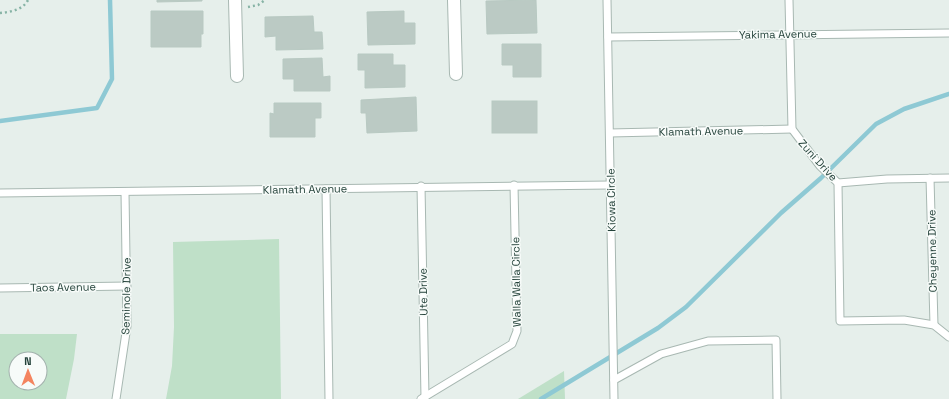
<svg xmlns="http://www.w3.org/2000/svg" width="949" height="399" font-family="'Space Grotesk',sans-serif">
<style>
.green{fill:#bfe0c8;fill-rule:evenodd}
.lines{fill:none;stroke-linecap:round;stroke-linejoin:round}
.stream{stroke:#8ec9d4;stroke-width:4.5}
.building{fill:#bbcac4;stroke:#b8c9c2}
.lane-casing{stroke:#a8b8b2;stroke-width:9}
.street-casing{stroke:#a8b8b2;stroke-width:14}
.path{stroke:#86b3a5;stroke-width:2.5;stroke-dasharray:2 3;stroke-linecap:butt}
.lane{stroke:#fff;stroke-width:7}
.street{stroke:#fff;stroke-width:12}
.labels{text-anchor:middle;stroke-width:3;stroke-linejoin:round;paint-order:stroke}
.street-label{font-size:11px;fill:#24423a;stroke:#f7fbf9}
</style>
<rect width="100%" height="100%" fill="#e6efeb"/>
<!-- green -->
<g class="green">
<polygon points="279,239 281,399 166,399 172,366 174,327 173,242"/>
<path d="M0,334H77L74,359L66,399H0ZM16,359H40V383H16Z"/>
<polygon points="564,371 565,399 518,399"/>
</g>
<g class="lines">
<!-- stream -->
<g class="stream">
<polyline points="0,121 97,108 112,79 110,0"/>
<polyline points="541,399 658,328 686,307 781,213 821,178 876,124 904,109 949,94"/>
</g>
</g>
<!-- building -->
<g class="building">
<polygon points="157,0 202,0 202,1 157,2"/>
<polygon points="536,0 537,33 487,34 486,1"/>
<polygon points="151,11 203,11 203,34 201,34 201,47 151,47"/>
<polygon points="404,11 404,23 415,23 415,44 368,45 367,12"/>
<polygon points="313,16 314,32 322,32 323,49 276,50 276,36 265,37 265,17"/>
<polygon points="502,44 541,44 541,77 513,77 513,65 502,65"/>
<polygon points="358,54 393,54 393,65 405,65 405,87 365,88 365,70 358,70"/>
<polygon points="322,58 323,77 330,76 330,91 294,91 294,79 283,79 283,59"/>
<polygon points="416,97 417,131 367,133 366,113 361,113 361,100"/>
<rect x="492" y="101" width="45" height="32"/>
<polygon points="274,103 321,103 321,118 315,118 315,137 270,137 270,113 274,114"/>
</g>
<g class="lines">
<defs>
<g id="lane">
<polyline points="607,0 614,399"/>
<polyline points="789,0 792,129 820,166 838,183 840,321 904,320 934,325 949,337"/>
<polyline points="608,37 949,33"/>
<polyline points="610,133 792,129"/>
<polyline points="930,178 934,325"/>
<polyline points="838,183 887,179 949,178"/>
<polyline points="421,186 425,397"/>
<polyline points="326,189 329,399"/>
<polyline points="0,193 610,185"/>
<polyline points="0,288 127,286"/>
<polyline points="614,380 661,354 708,341 776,340 777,399"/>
<polyline points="116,399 127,326 125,192"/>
<polyline points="421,399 512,344 517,331 514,185"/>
</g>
<g id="street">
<polyline points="235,0 237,76"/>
<polyline points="454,0 456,74"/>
</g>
</defs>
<!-- lane casing -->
<use href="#lane" class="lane-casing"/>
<!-- street casing -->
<use href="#street" class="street-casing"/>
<!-- path -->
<g class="path">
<polyline points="248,7 258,5 265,0"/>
<path d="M0,13C10,12 23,10 28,0"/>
</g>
<!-- lane -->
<use href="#lane" class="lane"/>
<!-- street -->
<use href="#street" class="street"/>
</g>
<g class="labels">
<!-- street labels -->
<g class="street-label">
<text transform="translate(778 34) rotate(-1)" y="4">Yakima Avenue</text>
<text transform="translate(701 131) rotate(-1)" y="4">Klamath Avenue</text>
<text transform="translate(818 160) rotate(48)" y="4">Zuni Drive</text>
<text transform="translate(305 189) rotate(-1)" y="4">Klamath Avenue</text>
<text transform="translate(611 200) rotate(-91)" y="4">Kiowa Circle</text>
<text transform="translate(932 251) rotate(-91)" y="4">Cheyenne Drive</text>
<text transform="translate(516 282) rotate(-91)" y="4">Walla Walla Circle</text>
<text transform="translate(63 287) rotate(-1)" y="4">Taos Avenue</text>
<text transform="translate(423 292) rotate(-91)" y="4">Ute Drive</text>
<text transform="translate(126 296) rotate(-89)" y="4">Seminole Drive</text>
</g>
</g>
<!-- north arrow -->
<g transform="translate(28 371) rotate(359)"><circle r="19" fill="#f7fbf9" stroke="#a3b1ad"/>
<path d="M0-3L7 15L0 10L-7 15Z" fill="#f4845f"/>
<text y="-6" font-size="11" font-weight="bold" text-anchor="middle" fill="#24423a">N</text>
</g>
</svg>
